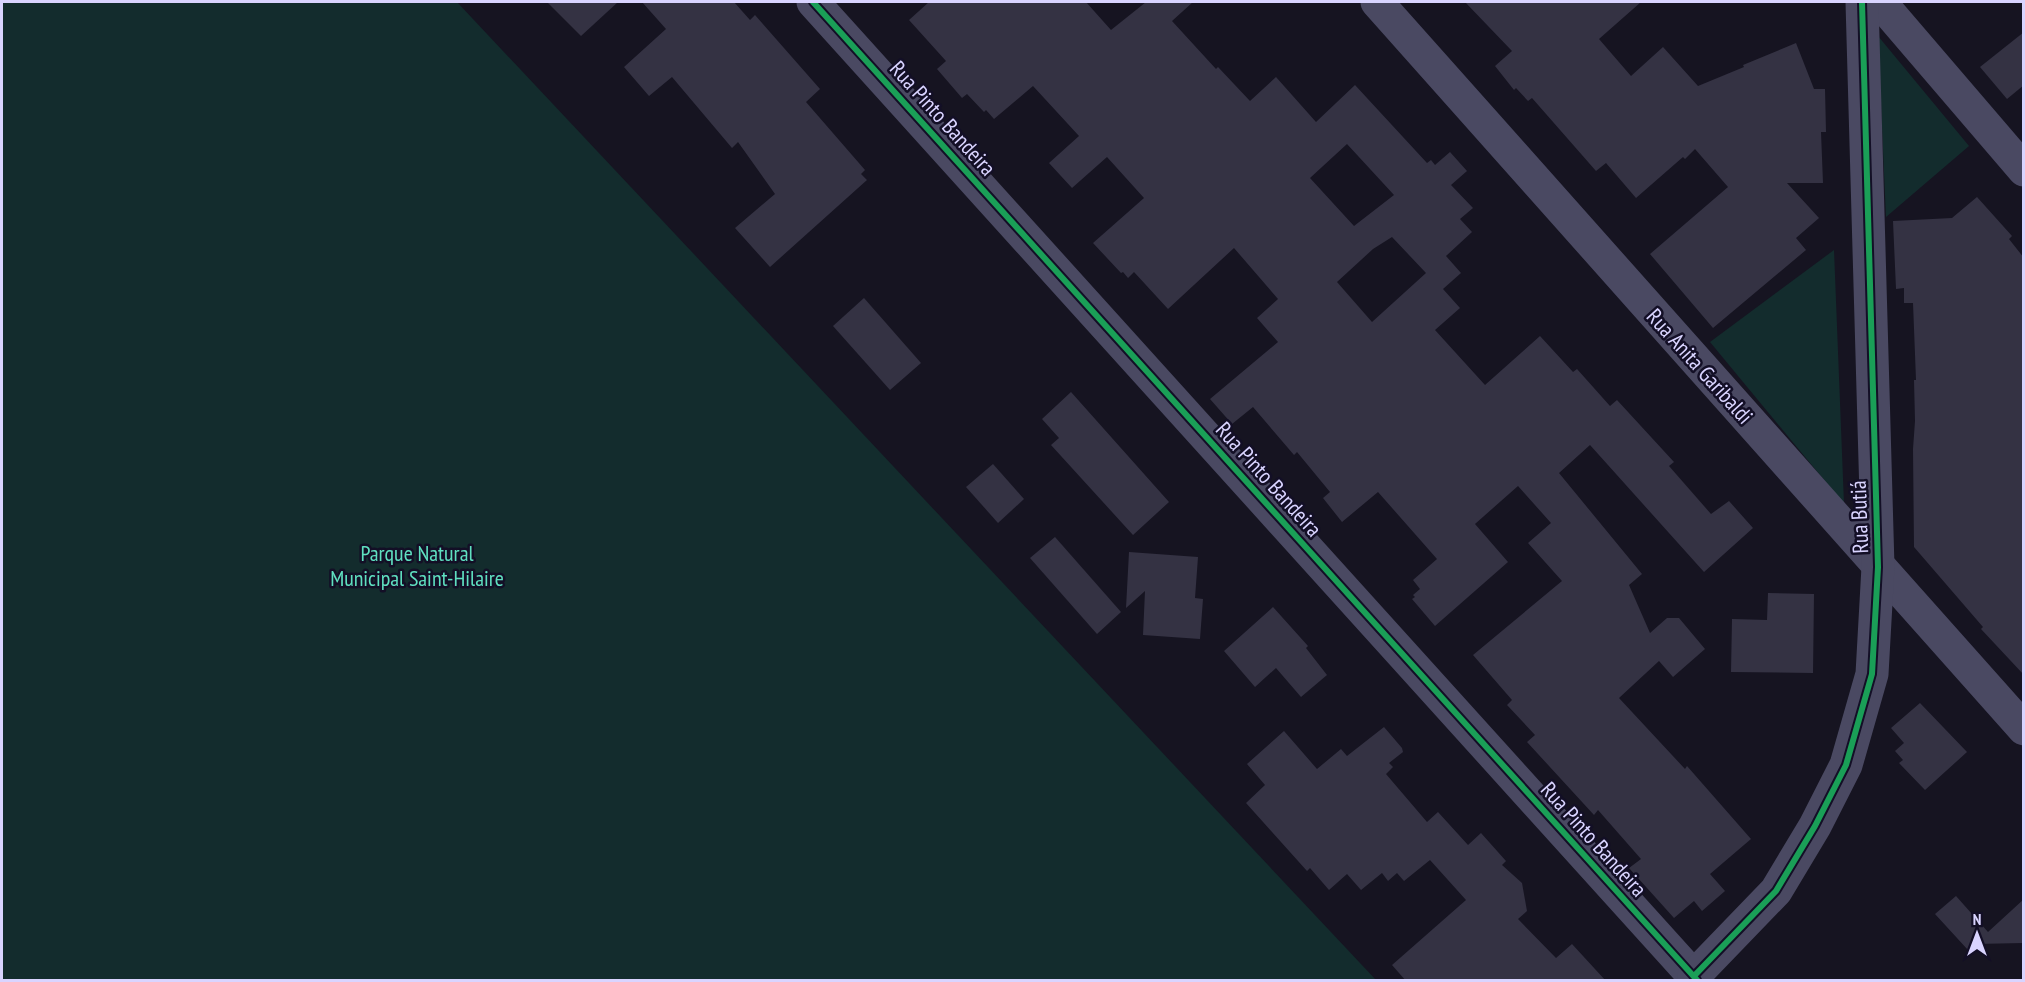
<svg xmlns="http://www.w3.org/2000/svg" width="2025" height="982" font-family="'PT Sans Narrow',sans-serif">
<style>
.green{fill:#132c2d}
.building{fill:#343243;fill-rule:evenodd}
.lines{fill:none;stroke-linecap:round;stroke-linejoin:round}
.minor{stroke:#4a4962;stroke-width:33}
.cycleway-casing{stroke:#130f26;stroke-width:10}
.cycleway{stroke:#1a9f57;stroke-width:6}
.labels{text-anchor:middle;stroke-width:5;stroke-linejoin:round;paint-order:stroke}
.street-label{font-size:22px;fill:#d9d4ff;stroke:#130f26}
.park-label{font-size:22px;fill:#5fe0c0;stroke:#130f26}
</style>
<rect width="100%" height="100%" fill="#161421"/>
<!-- green -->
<g class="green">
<polygon points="2,2 457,2 1376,980 2,980"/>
<polygon points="1878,36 1969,146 1886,217"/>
<polygon points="1834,250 1844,504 1710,342"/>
</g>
<!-- building -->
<g class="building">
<polygon points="547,2 618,2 581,36"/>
<polygon points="642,2 734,2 750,20 755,15 820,89 806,102 865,170 861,174 867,180 770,267 735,228 775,194 738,142 732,148 672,77 649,96 624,67 666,29"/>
<path d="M929,2H1086L1111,30L1146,2H1193L1172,21L1216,69L1218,67L1250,101L1276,77L1316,122L1355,85L1427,163L1431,160L1435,165L1450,152L1467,171L1451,185L1473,208L1460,219L1472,232L1446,256L1461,273L1443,289L1460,308L1435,330L1485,385L1540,336L1573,372L1577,369L1610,406L1617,400L1674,462L1669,466L1711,514L1729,501L1753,528L1704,572L1590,445L1559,473L1642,574L1629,585L1650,633L1667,618H1679L1705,649L1673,677L1659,661L1619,698L1685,769L1687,766L1751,839L1710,874L1725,891L1702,911L1694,901L1674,918L1629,868L1641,859L1598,810L1594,815L1527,742L1535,735L1507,705L1512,700L1473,655L1562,581L1528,543L1551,523L1518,486L1475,524L1508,562L1435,626L1412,599L1415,597L1413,595L1420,589L1413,580L1437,559L1378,492L1342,522L1323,498L1330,492L1297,452L1294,455L1253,407L1232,424L1210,399L1278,342L1257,318L1278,299L1234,248L1168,309L1134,272L1128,278L1123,272L1121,273L1093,243L1144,198L1107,157L1072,188L1049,163L1079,136L1033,86L994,119L986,110L984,112L967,94L962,98L937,69L946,61L909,20ZM1347,144L1394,195L1354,226L1310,178ZM1392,237L1426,273L1372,322L1337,282L1373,249Z"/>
<polygon points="1465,2 1641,2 1599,39 1631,76 1663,47 1698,86 1744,67 1743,65 1796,43 1814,89 1825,89 1826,132 1821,132 1823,183 1787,183 1819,218 1796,238 1806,250 1713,328 1650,254 1728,187 1695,149 1685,159 1683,157 1636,198 1606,163 1596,171 1532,98 1528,101 1516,88 1514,90 1495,66 1512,51"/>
<polygon points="2024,32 2024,85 2007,99 1980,67"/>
<polygon points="1977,197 2012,236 2009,239 2024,258 2024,675 1981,629 1983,627 1914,547 1913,449 1915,421 1914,380 1916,380 1913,303 1904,303 1904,288 1896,289 1893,221 1952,218"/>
<polygon points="864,298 921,363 890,390 833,326"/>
<polygon points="1071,392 1169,502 1133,535 1051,445 1059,438 1042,419"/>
<polygon points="993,464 1024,499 998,523 966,487"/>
<polygon points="1055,537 1121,612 1097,634 1030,558"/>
<polygon points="1129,552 1198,557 1195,598 1203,599 1200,639 1143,635 1145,591 1126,608"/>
<polygon points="1768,593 1814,594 1813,673 1731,672 1732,619 1767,620"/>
<polygon points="1273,607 1308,646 1306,648 1327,675 1301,697 1276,668 1255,687 1224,651"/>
<polygon points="1920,703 1967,752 1925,790 1899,763 1903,760 1895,751 1904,743 1891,728"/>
<polygon points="1384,727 1402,748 1403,752 1389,763 1393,767 1386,774 1427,822 1438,812 1468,845 1481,833 1506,861 1502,865 1522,883 1527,911 1518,919 1556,958 1572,944 1606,981 1406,981 1392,965 1466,900 1430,860 1404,881 1397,873 1388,881 1382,873 1361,890 1347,874 1329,890 1310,868 1307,871 1246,803 1265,785 1247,764 1284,731 1317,769 1341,749 1347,756"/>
<polygon points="1956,896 1988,932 2024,899 2024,943 1975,944 1968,950 1935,914"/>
</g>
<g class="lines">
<!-- minor -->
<g class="minor">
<polyline points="813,2 1697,980"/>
<polyline points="1377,2 2024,729"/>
<polyline points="1880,2 2024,170"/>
<polyline points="1694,976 1776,891 1815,826 1846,765 1872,674 1878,567 1862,2"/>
</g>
<defs>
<g id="cycleway">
<polyline points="813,2 1697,980"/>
<polyline points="1694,976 1776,891 1815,826 1846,765 1872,674 1878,567 1862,2"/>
</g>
</defs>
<!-- cycleway casing -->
<use href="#cycleway" class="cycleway-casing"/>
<!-- cycleway -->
<use href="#cycleway" class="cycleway"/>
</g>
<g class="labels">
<!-- street labels -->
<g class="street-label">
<text transform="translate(943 118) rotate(48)" y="8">Rua Pinto Bandeira</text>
<text transform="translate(1700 366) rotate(48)" y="8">Rua Anita Garibaldi</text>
<text transform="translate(1269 479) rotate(48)" y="8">Rua Pinto Bandeira</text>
<text transform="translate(1859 517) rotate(-92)" y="8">Rua Butiá</text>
<text transform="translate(1594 839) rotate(48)" y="8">Rua Pinto Bandeira</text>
</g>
<!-- park labels -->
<g class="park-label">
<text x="417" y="561">Parque Natural<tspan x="417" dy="25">Municipal Saint-Hilaire</tspan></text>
</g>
</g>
<!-- border -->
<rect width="2025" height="982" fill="none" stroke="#d9d4ff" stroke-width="6"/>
<!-- north arrow -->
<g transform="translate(1977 934)" stroke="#130f26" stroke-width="4.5" paint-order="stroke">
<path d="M0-4.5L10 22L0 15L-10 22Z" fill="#d9d4ff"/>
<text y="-9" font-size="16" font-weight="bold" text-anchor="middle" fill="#d9d4ff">N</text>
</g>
</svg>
